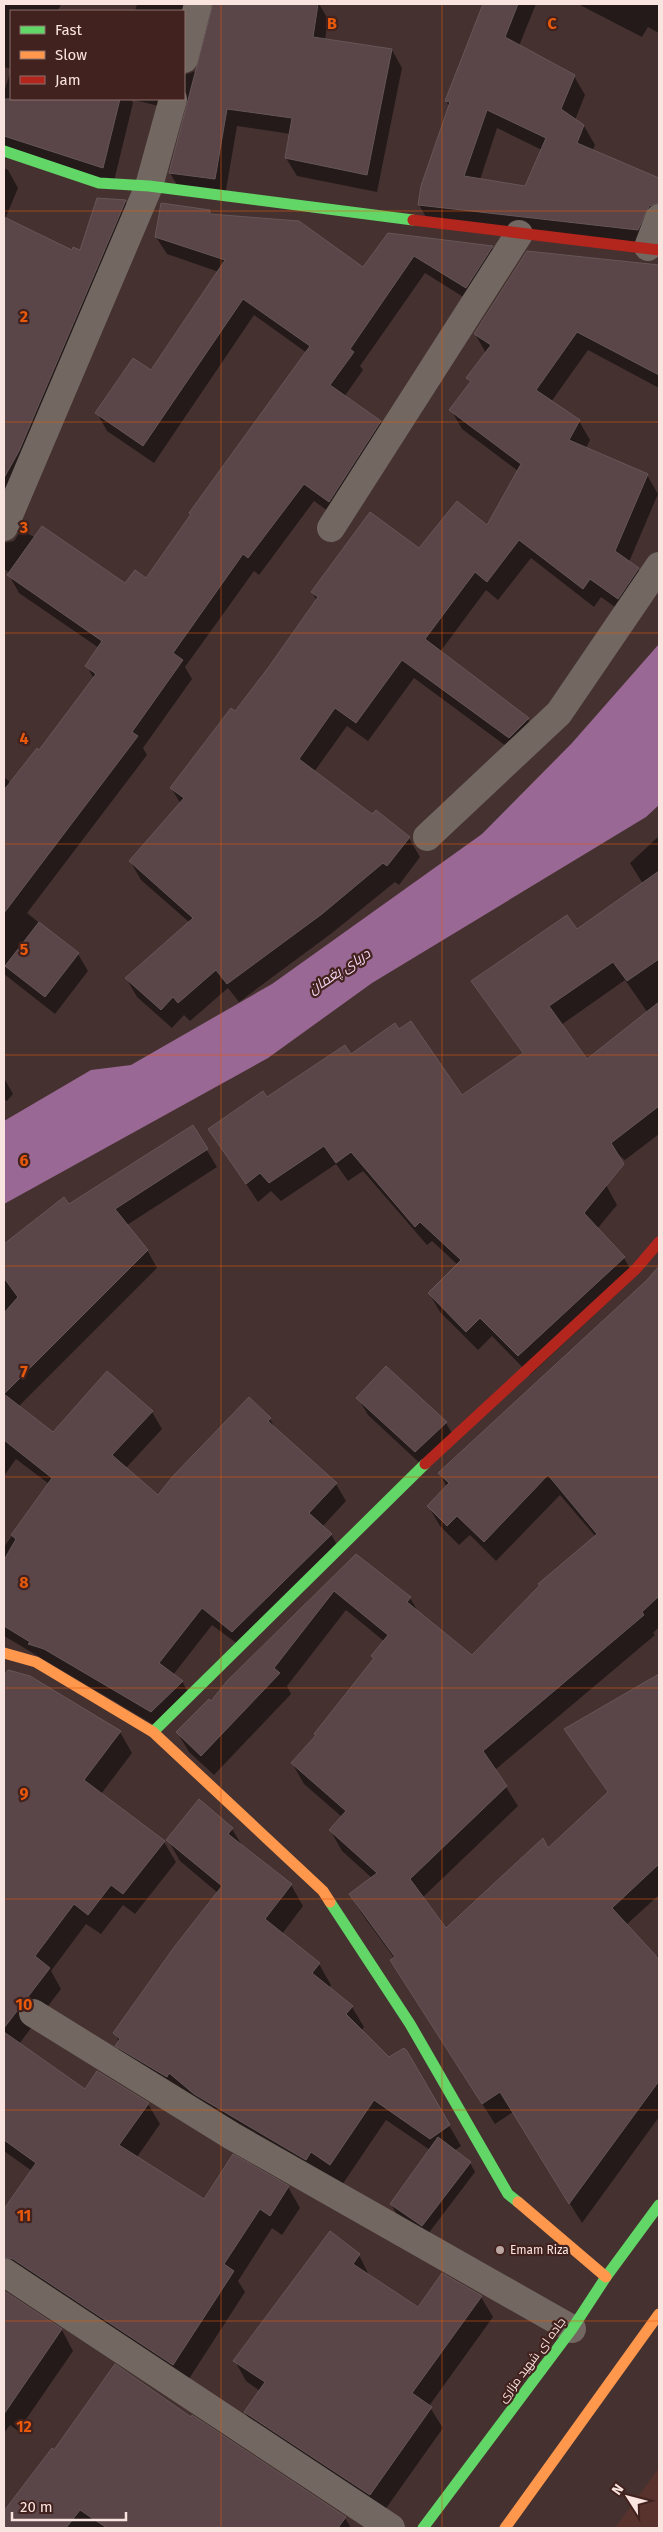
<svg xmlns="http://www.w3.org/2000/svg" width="663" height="2532" font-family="'Fira Sans',Cairo,sans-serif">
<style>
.built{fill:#58332d}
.water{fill:#9a6894}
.shadow{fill:#0007;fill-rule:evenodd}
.building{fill:#5a4548;stroke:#655657;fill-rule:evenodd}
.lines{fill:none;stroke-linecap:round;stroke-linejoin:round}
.street{stroke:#726861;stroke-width:28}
.fast{stroke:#63d668;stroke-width:11}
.slow{stroke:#ff974d;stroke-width:11}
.jam{stroke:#b3261e;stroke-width:11}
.grid{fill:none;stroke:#e8590c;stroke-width:1;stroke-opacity:0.55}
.poi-dot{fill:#bba6a2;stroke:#42221e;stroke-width:2}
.labels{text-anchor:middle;stroke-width:4.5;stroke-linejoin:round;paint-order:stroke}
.poi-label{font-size:12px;fill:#fae4e0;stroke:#42221e;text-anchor:start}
.street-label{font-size:12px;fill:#fae4e0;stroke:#42221e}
.water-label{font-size:14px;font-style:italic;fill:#f6d7f3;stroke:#42221e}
.grid-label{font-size:16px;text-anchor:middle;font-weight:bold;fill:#e8590c;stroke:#42221e;stroke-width:4.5;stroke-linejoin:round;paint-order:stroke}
</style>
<rect width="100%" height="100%" fill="#453230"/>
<!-- built -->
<polygon class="built" points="659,2468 659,2528 615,2528"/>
<!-- water -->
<polygon class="water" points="659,644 659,805 646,817 372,983 268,1058 4,1204 4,1121 91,1070 131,1065 272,984 482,834 572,743"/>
<!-- shadow -->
<g class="shadow">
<polygon points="4,4 61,4 58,11 11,11 11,69 4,67"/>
<polygon points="137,4 319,4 328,19 325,40 392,50 402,68 377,192 297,176 286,158 291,134 237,126 225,196 180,190 170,173 189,102 180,101 170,109 131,99 133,103 113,185 4,157 4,92 11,70 11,99 184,99 184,75 196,71 215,7 184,11 135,11"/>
<path d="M484,4H536L519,46L574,76L585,95L575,120L584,126L595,145L592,151L659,180V226L648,249L430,224L419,205L449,106L446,101ZM497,128L542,150L525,188L480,180Z"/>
<polygon points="578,4 659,4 659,33 648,27 642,37"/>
<polygon points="4,168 8,170 18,188 5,219 73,252 81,252 125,201 135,219 4,513"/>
<polygon points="209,211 212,215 364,269 389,234 492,247 502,265 476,305 425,273 360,366 363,370 344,397 380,422 390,439 339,519 314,501 259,575 254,571 185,667 192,679 143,748 147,755 27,913 78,954 88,971 55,1014 4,974 4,777 11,783 39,751 94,679 87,666 99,648 19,593 9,575 10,573 4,569 4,543 14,541 21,530 125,585 146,580 307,353 254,315 154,463 107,431 97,413 151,372 219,272 167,254 156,237"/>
<polygon points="528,252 659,266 659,388 588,350 551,402 579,421 590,440 586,448 647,475 658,494 629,562 638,569 649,588 629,617 601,597 594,607 531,558 498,600 486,590 440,652 528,719 539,738 521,757 414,678 368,741 347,726 314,772 372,816 409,838 420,857 399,885 395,882 332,933 239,1002 228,988 190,1021 184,1015 172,1028 137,997 126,978 189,922 141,880 130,861 181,804 171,788 269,669 317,601 312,592 419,550 487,526 518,471 462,429 451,410 471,383 468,378 486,353 475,334"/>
<path d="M659,836V1134L625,1160L567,1113L617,1205L597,1229L624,1258L635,1277L530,1375L492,1336L478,1350L440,1312L429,1293L458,1265L432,1241L427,1245L363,1171L348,1181L336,1164L281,1201L271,1191L258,1202L210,1129L350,1056L461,1096L523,1054L473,981L576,931L643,884L630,863ZM625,980L648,1013L586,1061L561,1025Z"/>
<polygon points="4,1078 13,1094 7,1101 4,1099"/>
<polygon points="192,1126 217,1167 127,1225 147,1250 157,1268 18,1407 53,1433 152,1412 162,1429 126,1468 159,1497 270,1419 276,1430 336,1484 346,1501 322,1527 331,1534 341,1552 243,1648 212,1625 173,1675 182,1681 192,1699 161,1729 4,1636 4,1547 49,1484 16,1459 4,1476 4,1245 63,1198 69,1205"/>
<polygon points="659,1268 659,1627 653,1633 655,1635 495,1770 518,1806 422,1898 446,1930 548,1849 608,1793 566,1730 655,1678 659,1686 659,1895 626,1925 656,1957 659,1954 659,2117 582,2223 513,2112 495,2124 404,1981 395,1959 362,1914 350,1894 372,1878 342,1851 330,1830 342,1817 304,1784 292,1763 317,1736 374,1659 373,1656 385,1642 346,1610 287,1686 291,1694 214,1775 189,1752 177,1732 211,1703 356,1555 410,1598 419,1613 472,1657 596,1537 560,1495 496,1561 470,1535 459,1545 440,1526 428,1506 447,1487 439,1473 648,1281"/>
<polygon points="358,1398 446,1423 456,1440 425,1468 368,1415"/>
<polygon points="9,1672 29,1678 120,1732 132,1753 101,1794 164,1842 176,1862 135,1914 123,1905 101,1934 86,1924 51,1971 61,1989 19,2044 85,2091 148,2104 160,2124 137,2157 205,2200 233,2156 288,2187 300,2208 282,2235 272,2228 238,2281 245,2292 185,2385 4,2283 4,2211 32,2171 4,2151 4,1678"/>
<polygon points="199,1801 232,1829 243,1847 291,1885 303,1906 282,1934 319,1964 331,1985 329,1988 352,2007 364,2027 361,2031 389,2059 406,2051 461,2146 454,2151 470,2163 475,2172 428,2234 396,2213 391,2204 430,2150 386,2120 342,2185 129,2066 117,2046 119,2042 115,2033 218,1893 180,1861 168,1840"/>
<polygon points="359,2255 370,2277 419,2309 481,2297 493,2317 429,2406 443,2428 382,2514 257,2433 245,2412 260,2391 246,2381 235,2361"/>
<polygon points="4,2292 62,2330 73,2351 18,2431 10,2425 4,2433"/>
<polygon points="191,2419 345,2518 351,2528 4,2528 4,2513 54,2451"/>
</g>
<!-- building -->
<g class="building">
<polygon points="213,4 318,4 313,37 392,49 367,175 285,158 292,118 227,109 215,179 169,173"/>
<path d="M483,4H518L505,37L575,75L561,109L584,125L577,143L659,178V203L649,206L638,230L418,205L421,186L450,102L445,101ZM487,110L546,138L525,186L464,176Z"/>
<polygon points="4,99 120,99 103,168 4,136"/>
<polygon points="97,198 126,200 19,451 4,478 4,217 72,250 73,247 80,250"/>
<polygon points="161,203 210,210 210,214 299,221 363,267 388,233 493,246 466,288 414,256 350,349 354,352 330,385 381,421 329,502 304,484 248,558 243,554 173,653 183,660 132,732 138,736 4,913 4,790 37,748 39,750 96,674 85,666 102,641 7,575 42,526 125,583 135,570 146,578 191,514 189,513 310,346 243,299 143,446 95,413 133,358 151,370 225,260 155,237"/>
<polygon points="527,251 659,265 659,375 577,332 536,390 580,420 569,440 648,474 615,551 639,568 618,599 590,579 583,589 519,540 487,582 475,572 425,639 529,718 509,738 402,660 356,723 335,708 299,759 372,814 376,810 410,837 387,866 383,863 322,914 227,984 216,970 178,1003 173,997 161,1010 125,978 193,918 129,861 184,798 170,788 231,708 235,711 268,668 318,597 311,592 370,512 419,548 457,501 487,525 521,464 449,410 471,381 466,378 491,345 474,334"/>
<polygon points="659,871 659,959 627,981 613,962 549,1006 587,1059 659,1002 659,1106 611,1143 624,1164 584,1213 625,1257 518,1356 480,1318 466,1332 428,1293 461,1260 420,1222 415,1227 351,1152 336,1163 324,1146 269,1183 260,1173 246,1184 208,1129 263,1091 267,1097 345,1045 351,1054 395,1023 399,1029 411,1021 462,1095 523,1053 471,981 567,915 577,929"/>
<polygon points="39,922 79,953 45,997 5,966"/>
<polygon points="193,1125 208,1149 115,1209 148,1250 4,1394 53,1432 107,1371 153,1411 112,1455 158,1495 173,1476 249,1397 271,1418 268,1421 337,1483 309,1513 332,1534 232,1632 202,1608 159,1663 183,1681 151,1712 44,1649 28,1644 30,1642 4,1626 4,1560 16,1539 11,1535 52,1478 4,1440 4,1313 18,1297 4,1278 4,1244 64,1197 69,1204"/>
<polygon points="659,1266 659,1596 642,1612 644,1615 483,1751 507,1786 410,1879 446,1928 543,1838 548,1848 608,1792 564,1729 659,1674 659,1864 612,1908 659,1959 659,2081 569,2204 500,2092 482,2104 390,1960 395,1957 349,1894 377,1873 329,1830 346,1811 291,1763 316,1735 314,1734 374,1658 371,1656 388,1635 334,1591 274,1668 280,1673 201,1756 176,1732 209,1699 211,1701 227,1681 356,1554 411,1597 407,1602 472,1655 540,1585 538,1584 597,1534 548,1475 484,1542 457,1516 447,1526 427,1506 449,1483 438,1473 647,1280"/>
<polygon points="386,1366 447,1422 415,1452 356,1398"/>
<polygon points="8,1670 30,1676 121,1731 84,1780 165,1841 123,1894 111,1885 88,1915 74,1904 35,1956 50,1968 4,2028 4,1676"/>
<polygon points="199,1799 233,1828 228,1834 292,1884 265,1919 320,1963 312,1973 353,2006 346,2014 389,2057 404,2048 407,2051 450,2125 430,2139 374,2100 330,2165 311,2152 306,2160 194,2094 169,2073 167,2077 115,2046 120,2039 113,2033 175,1946 222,1886 166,1840"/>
<polygon points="4,2032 85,2089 97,2071 149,2103 119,2145 204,2199 233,2154 289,2186 270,2216 260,2209 224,2264 234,2271 173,2365 13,2259 4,2257 4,2209 36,2163 4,2140"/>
<polygon points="438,2137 471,2162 422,2226 390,2204"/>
<polygon points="330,2231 360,2254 353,2264 418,2307 442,2273 482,2296 412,2393 432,2407 370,2495 244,2412 265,2382 233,2361"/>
<polygon points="4,2291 62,2329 4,2414"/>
<polygon points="115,2364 191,2417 192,2415 346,2517 338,2528 107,2528 80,2510 66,2528 4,2528 4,2511 52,2448 54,2450"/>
</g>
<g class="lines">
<!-- street -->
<g class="street">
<polyline points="184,59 198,4"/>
<polyline points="648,247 659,218"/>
<polyline points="4,527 149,186 173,99"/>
<polyline points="331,528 519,234"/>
<polyline points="427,837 559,713 659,566"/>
<polyline points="33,2013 232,2136 572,2329"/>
<polyline points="4,2272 391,2528"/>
</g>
<!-- fast -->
<g class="fast">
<polyline points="4,151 99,183 149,186 413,220"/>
<polyline points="153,1732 425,1464"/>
<polyline points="330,1902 410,2024 508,2194 518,2202"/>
<polyline points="423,2528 572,2329 606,2277 659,2205"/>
</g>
<!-- slow -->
<g class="slow">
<polyline points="4,1653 36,1662 153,1732 323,1891 330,1902"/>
<polyline points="518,2202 606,2277"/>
<polyline points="505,2528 659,2314"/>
</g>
<!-- jam -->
<g class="jam">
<polyline points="413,220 659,250"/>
<polyline points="425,1464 636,1269 659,1242"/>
</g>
</g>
<!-- grid -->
<path class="grid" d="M221,4V2528M442,4V2528M4,211H659M4,422H659M4,633H659M4,844H659M4,1055H659M4,1266H659M4,1477H659M4,1688H659M4,1899H659M4,2110H659M4,2321H659"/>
<!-- markers -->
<circle class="poi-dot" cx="500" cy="2250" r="5"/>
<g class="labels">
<!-- poi labels -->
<g class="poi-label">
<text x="510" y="2254">Emam Riza</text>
</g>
<!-- street labels -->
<g class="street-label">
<text transform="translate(532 2360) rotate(-53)" y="4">جاده ای شهید مزاری</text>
</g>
<!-- water labels -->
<g class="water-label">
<text transform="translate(339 971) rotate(-33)" y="5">دریای پغمان</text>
</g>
</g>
<g class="grid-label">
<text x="332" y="29">B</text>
<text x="552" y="29">C</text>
<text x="24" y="322">2</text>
<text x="24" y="533">3</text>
<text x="24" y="744">4</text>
<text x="24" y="955">5</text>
<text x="24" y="1166">6</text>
<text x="24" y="1377">7</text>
<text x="24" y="1588">8</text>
<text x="24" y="1799">9</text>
<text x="24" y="2010">10</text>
<text x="24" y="2221">11</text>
<text x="24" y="2432">12</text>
</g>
<!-- border -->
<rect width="663" height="2532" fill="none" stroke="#fae4e0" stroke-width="10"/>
<!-- legend -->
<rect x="10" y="10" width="175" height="90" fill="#42221e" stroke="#8c706c"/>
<rect x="20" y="26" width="25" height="8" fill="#63d668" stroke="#8c706c"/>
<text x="55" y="35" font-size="15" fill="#fae4e0">Fast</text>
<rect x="20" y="51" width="25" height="8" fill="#ff974d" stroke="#8c706c"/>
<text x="55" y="60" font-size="15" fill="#fae4e0">Slow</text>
<rect x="20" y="76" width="25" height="8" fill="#b3261e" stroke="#8c706c"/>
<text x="55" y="85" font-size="15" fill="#fae4e0">Jam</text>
<!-- north arrow -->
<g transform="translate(628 2497) rotate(306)" stroke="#42221e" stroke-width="4" paint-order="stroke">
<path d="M0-4L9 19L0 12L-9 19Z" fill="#fae4e0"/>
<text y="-8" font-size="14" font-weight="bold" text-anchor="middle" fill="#fae4e0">N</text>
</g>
<!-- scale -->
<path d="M12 2512v8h114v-8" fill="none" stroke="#fae4e0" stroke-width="2.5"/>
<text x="20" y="2512" font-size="15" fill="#fae4e0" stroke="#42221e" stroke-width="4" paint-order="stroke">20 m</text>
</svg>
